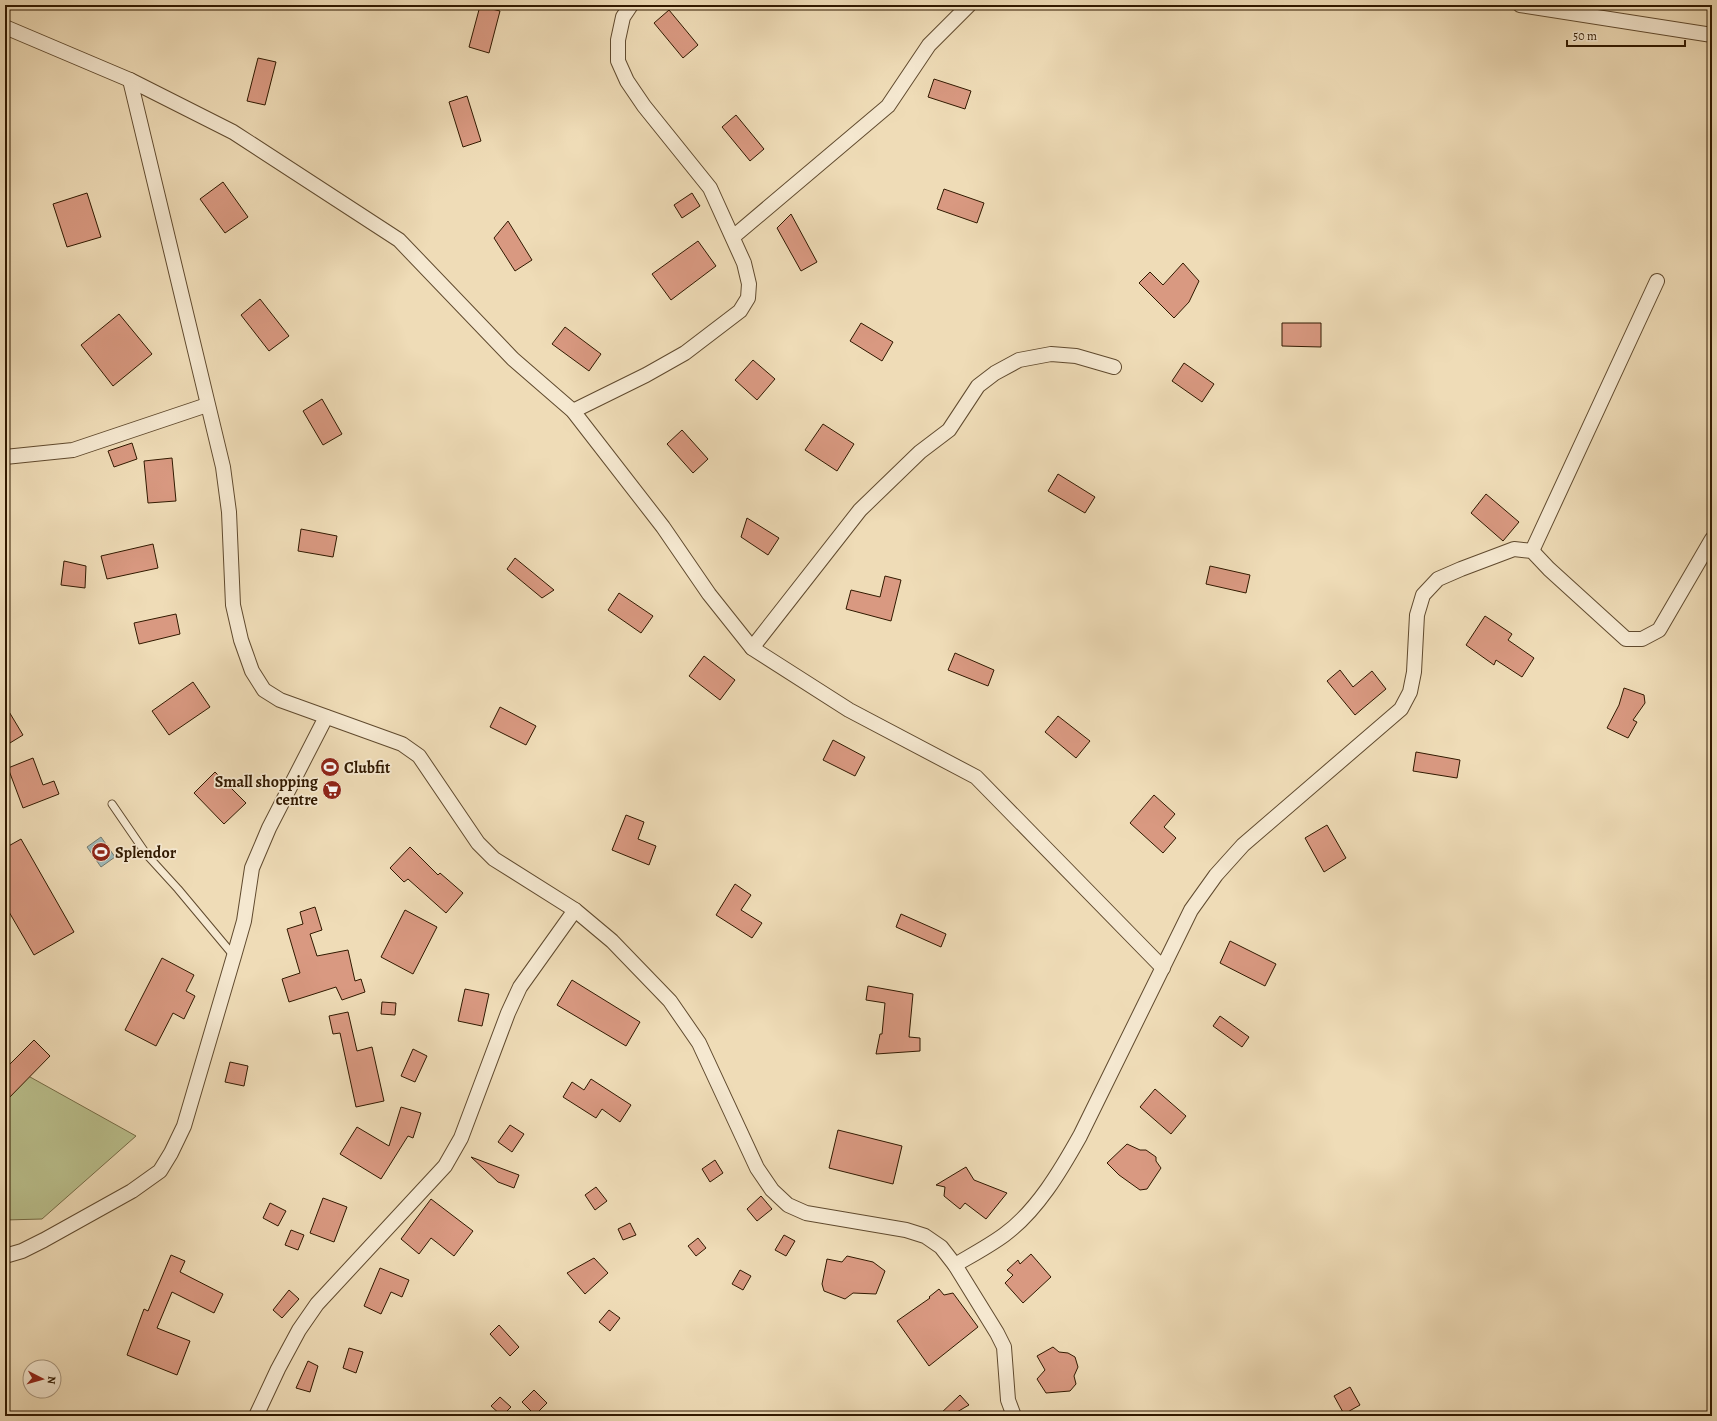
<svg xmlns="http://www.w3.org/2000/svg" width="1717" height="1421" font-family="Alegreya,serif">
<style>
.green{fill:#bac08d;stroke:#766c46}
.water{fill:#9eb9b9;stroke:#72796f}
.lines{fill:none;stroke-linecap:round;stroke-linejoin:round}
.shore{stroke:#68695c;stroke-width:1}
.building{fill:#d99981;stroke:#311900}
.lane-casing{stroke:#604a2e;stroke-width:9}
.street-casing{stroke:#604a2e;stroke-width:16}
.lane{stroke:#f5e8d0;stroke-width:7}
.street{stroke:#f5e8d0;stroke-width:14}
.labels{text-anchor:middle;stroke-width:3.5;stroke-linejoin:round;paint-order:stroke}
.poi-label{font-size:16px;font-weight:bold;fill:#311900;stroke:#f5e8d0;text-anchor:start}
</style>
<rect width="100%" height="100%" fill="#efdcb7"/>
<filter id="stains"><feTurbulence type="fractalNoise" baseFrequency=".005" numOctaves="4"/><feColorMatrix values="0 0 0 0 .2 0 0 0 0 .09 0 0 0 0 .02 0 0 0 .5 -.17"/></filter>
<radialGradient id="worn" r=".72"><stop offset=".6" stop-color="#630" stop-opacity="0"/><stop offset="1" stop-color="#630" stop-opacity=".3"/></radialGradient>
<!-- green -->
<polygon class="green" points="5,1063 136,1136 42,1219 5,1220"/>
<!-- water -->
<polygon class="water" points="101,837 115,857 101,867 87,847"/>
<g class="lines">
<!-- shore -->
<polygon class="shore" points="99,844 101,844 109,855 102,861 93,849"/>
</g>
<!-- building -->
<g class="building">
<polygon points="480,6 500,11 489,53 469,47"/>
<polygon points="669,10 698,45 683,58 654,23"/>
<polygon points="258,58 276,62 265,105 247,101"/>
<polygon points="934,79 971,91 965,109 928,97"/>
<polygon points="467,96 481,141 463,147 449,102"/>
<polygon points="736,115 764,149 750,161 722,127"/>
<polygon points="223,182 248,217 225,233 200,199"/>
<polygon points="944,189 984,203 977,223 937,209"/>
<polygon points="87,193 101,237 67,247 53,204"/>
<polygon points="692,193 700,206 682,218 674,205"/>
<polygon points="791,214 817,262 801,271 777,228"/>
<polygon points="508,221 532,260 515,271 494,238"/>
<polygon points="698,241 716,266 671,300 652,274"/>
<polygon points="1183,263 1199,281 1189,302 1174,318 1139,283 1150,272 1163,285"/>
<polygon points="260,299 289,336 269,351 241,315"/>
<polygon points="119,314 152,354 113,386 81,345"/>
<polygon points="861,323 893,342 882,361 850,341"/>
<polygon points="1282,323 1321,323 1321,347 1282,346"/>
<polygon points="565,327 601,354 589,371 552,344"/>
<polygon points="753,360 775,379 757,400 735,380"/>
<polygon points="1184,363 1214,384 1202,402 1172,381"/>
<polygon points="322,399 342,434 323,445 303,411"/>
<polygon points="823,424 854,444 837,471 805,450"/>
<polygon points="682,430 708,459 693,473 667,444"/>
<polygon points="132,443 137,459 114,467 108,451"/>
<polygon points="172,458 176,501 148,503 144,461"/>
<polygon points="1058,474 1095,497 1085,513 1048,491"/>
<polygon points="1486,494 1519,522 1503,541 1471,513"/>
<polygon points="747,518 779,538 768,555 741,537"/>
<polygon points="301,529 337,536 333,557 298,551"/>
<polygon points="153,544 158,568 107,579 101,556"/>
<polygon points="515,558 554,590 542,598 507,569"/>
<polygon points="64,561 86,566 85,588 61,585"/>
<polygon points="1210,566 1250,575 1246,593 1206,584"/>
<polygon points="885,576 901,580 891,621 846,609 851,590 880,597"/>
<polygon points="619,593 653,616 641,633 608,610"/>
<polygon points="176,614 180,634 139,644 134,623"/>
<polygon points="1485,616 1512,634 1508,640 1534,658 1522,677 1496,660 1494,665 1466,645"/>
<polygon points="955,653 994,670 988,686 948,670"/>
<polygon points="704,656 735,680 720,700 689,676"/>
<polygon points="1340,670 1353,687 1372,671 1386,689 1355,715 1327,681"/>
<polygon points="193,682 210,707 169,735 152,711"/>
<polygon points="1624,688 1644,695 1645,703 1633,720 1637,722 1628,738 1607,728 1619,705"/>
<polygon points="5,705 23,735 5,746"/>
<polygon points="500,707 536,726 526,745 490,727"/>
<polygon points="1058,716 1090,741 1076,758 1045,732"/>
<polygon points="833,740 865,757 855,776 823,760"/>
<polygon points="1416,752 1460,760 1457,778 1413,771"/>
<polygon points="33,758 43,785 54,781 59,794 23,808 8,768"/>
<polygon points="215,772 246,803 224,824 194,793"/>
<polygon points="1154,795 1175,814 1164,827 1176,838 1163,853 1130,823"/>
<polygon points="626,815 644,822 638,839 656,846 649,865 612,850"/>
<polygon points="1327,825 1346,858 1324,872 1305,838"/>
<polygon points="21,839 74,932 34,955 5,905 5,848"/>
<polygon points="410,847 438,875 440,873 463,893 446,913 408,879 404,882 390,868"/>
<polygon points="735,884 751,895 741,910 762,923 752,938 716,915"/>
<polygon points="315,907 322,930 310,934 317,956 348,950 355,981 361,979 365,992 342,1000 336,987 289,1002 282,979 300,973 287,929 303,924 300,912"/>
<polygon points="405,910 437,927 413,974 381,957"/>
<polygon points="901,914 946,934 941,947 896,927"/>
<polygon points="1230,941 1276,964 1265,986 1220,963"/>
<polygon points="162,958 194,975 186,991 195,996 184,1019 173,1013 156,1046 125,1030"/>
<polygon points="572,980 640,1022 626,1046 557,1005"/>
<polygon points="868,986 913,994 909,1037 920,1038 920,1051 876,1054 880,1034 882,1034 885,1003 866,1000"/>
<polygon points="465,989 489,994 482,1026 458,1021"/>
<polygon points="382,1002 396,1003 395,1015 381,1014"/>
<polygon points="348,1012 357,1051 372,1047 384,1101 356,1107 340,1033 333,1034 329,1016"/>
<polygon points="1220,1016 1249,1037 1242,1047 1213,1026"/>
<polygon points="34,1040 50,1056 5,1102 5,1069"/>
<polygon points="413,1049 427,1056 415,1082 401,1076"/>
<polygon points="230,1062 248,1066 244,1086 225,1082"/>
<polygon points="591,1079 631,1105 620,1122 602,1109 596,1118 563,1097 572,1082 584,1090"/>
<polygon points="1155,1089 1186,1116 1171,1134 1140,1107"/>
<polygon points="401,1107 421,1113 413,1138 408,1136 381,1179 340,1154 357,1127 389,1146"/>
<polygon points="510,1125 524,1134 512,1152 498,1142"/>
<polygon points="838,1130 902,1146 893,1184 829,1168"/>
<polygon points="1127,1144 1140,1150 1146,1150 1156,1157 1156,1161 1161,1168 1147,1189 1140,1190 1119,1175 1107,1163"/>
<polygon points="471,1157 519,1175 514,1188 498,1182"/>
<polygon points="715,1160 723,1173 710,1182 702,1169"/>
<polygon points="966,1167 974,1180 1007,1193 986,1219 965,1203 960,1209 944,1196 945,1187 936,1185"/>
<polygon points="596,1187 607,1201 595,1210 585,1195"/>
<polygon points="761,1196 772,1209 757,1221 747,1209"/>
<polygon points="323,1198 347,1207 334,1242 310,1233"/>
<polygon points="431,1199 473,1231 454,1256 431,1238 419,1254 401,1239"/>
<polygon points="270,1203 286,1211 278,1226 263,1218"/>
<polygon points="630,1223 636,1235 623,1240 618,1229"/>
<polygon points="291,1230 304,1235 298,1250 285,1245"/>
<polygon points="784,1235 795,1241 786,1256 775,1250"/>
<polygon points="698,1238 706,1248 696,1256 688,1246"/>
<polygon points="1031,1254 1051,1277 1023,1303 1005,1283 1013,1275 1007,1270 1018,1260 1020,1264"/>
<polygon points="171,1255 185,1261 180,1272 223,1294 214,1313 172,1292 157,1328 190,1341 177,1375 127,1355 144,1309 148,1311"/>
<polygon points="847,1256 873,1262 885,1271 876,1294 853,1293 845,1299 824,1291 822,1284 827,1259 842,1262"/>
<polygon points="594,1258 608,1273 585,1294 567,1273"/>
<polygon points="380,1268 409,1280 402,1297 391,1292 381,1314 364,1306"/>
<polygon points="740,1270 751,1276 743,1290 732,1284"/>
<polygon points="939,1289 944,1295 953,1293 978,1327 929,1366 897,1321 930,1298 929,1297"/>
<polygon points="289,1290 299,1299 282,1318 273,1310"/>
<polygon points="609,1310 620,1318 610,1331 599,1322"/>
<polygon points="499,1325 519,1347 510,1356 490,1334"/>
<polygon points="1053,1347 1059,1352 1068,1353 1075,1357 1078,1367 1074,1376 1076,1384 1070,1391 1046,1393 1037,1379 1045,1370 1037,1356"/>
<polygon points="349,1348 363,1352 356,1373 343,1368"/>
<polygon points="308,1361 318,1366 310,1392 296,1388"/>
<polygon points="1350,1387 1360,1405 1344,1414 1334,1396"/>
<polygon points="534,1390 547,1403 535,1415 522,1402"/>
<polygon points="960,1395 969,1405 950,1416 938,1416"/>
<polygon points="500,1397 511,1407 502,1416 491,1406"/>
</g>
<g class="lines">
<defs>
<polyline id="lane" points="112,804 147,855 178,889 234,956"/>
<g id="street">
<polyline points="1520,5 1712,35"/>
<polyline points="5,27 130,80 233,132 399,240 513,359 573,411 663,527 709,594 752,648 849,710 976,777 1163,968"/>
<polyline points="130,80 223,467 229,512 233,605 241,640 252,671 264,690 280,700 402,744 419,756 478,843 494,859 575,910 612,941 670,1001 699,1043 757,1168 772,1190 788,1205 806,1213 906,1230 925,1236 941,1247 955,1265 997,1333 1004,1347 1008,1400 1014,1416"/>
<polyline points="733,237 888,106 929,45 969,5"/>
<polyline points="573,411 646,375 685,353 740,311 748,298 749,284 744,263 710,188 644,106 627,81 618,61 618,40 623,17 631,5"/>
<polyline points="5,457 73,450 207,405"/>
<polyline points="1532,551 1657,281"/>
<polyline points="752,648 860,510 920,452 949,430 978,386 995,373 1019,360 1051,354 1076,356 1114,367"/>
<polyline points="5,1256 22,1251 44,1240 132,1191 160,1171 171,1153 184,1126 234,956 244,921 252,868 269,828 326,717"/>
<path d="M955,1265C972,1255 989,1246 1004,1235C1037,1211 1061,1170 1080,1136L1191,910L1216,875L1243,845L1401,709L1410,692L1414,672L1417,615L1423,595L1438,579L1461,569L1514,549L1532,551L1549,569L1626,639H1642L1659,630L1712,539"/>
<polyline points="256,1416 278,1369 299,1330 317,1304 445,1166 461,1138 508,1013 520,987 575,910"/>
</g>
</defs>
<!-- lane casing -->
<use href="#lane" class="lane-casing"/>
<!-- street casing -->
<use href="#street" class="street-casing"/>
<!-- lane -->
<use href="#lane" class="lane"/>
<!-- street -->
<use href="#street" class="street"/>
</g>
<!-- icons -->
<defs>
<symbol id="stadium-disc" viewBox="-11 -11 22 22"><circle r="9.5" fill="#8f2418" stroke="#f5e8d0"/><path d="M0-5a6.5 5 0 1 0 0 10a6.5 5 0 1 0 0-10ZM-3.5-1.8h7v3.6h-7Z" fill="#fff"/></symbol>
<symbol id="supermarket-disc" viewBox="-11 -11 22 22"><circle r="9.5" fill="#8f2418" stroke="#f5e8d0"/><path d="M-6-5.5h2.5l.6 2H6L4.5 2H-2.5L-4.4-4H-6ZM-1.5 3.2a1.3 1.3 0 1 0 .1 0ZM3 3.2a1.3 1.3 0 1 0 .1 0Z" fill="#fff"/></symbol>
</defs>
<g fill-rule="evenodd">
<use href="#stadium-disc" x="319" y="756" width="22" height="22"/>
<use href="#supermarket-disc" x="321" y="779" width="22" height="22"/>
<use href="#stadium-disc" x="90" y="841" width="22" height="22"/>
</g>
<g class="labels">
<!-- poi labels -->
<g class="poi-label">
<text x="344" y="773">Clubfit</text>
<text x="318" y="787" text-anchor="end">Small shopping<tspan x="318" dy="18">centre</tspan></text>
<text x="115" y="858">Splendor</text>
</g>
</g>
<!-- margin -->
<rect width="1717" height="1421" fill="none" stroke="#efdcb7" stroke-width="20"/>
<rect x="6" y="6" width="1705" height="1409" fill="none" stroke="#311900" stroke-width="2"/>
<rect x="10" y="10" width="1697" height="1401" fill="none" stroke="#311900"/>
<!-- north arrow -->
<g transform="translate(42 1379) rotate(96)"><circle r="19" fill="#f5e8d0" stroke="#a7957d"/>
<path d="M0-3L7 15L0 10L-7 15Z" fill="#8f2418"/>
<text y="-6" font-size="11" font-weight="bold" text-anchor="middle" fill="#311900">N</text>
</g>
<!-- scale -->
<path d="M1567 40v6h118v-6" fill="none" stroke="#311900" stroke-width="2"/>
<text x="1573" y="40" font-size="12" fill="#311900" stroke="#f5e8d0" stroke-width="3" paint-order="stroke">50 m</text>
<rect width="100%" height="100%" filter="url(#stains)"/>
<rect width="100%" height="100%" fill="url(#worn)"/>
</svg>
